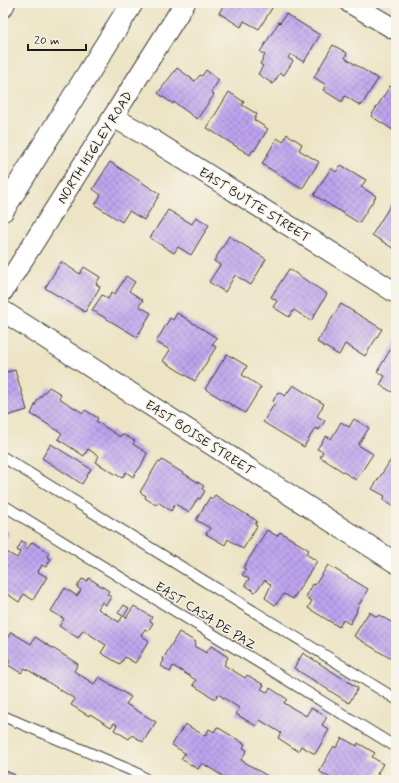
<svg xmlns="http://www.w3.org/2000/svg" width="399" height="783" font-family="Mynerve,sans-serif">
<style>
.building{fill:url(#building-cross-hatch)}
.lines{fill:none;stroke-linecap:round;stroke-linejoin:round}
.lane-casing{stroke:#3b3a35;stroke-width:12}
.street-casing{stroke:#3b3a35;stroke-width:22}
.secondary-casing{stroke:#3b3a35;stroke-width:24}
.lane{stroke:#fff;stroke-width:10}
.street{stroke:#fff;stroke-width:20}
.secondary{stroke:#fff;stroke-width:22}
.labels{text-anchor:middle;stroke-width:3;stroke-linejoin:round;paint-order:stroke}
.street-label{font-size:13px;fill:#1c1c1c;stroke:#f7f3e8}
</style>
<defs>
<pattern id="building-cross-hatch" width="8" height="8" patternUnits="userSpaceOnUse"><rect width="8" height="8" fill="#bea4ef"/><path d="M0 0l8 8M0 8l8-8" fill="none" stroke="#9a85c1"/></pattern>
</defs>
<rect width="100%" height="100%" fill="#f7f3e8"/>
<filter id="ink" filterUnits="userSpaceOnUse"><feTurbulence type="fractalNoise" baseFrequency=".025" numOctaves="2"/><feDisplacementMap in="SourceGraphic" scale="8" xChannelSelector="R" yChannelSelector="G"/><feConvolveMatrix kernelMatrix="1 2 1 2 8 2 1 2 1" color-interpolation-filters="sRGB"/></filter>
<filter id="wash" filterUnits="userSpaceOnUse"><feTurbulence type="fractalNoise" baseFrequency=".012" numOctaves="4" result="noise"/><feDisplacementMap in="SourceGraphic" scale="16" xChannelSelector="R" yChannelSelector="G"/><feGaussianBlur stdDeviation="0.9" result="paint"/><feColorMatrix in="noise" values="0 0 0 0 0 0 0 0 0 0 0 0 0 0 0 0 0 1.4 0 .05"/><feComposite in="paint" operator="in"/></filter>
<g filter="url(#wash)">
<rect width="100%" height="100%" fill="#ece4c4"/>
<g id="blocks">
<!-- building -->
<g class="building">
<polygon points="217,3 275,3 259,29 244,21 241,27 219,13 223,6"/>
<polygon points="286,14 320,35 304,62 290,54 288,58 293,61 284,75 280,73 273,84 258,74 263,66 260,64 265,55 260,52 279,22 280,23"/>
<polygon points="333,45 347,53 345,58 378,79 361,106 345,96 342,102 323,90 326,85 314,77"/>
<polygon points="177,68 195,81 200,75 202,76 206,70 219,80 211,92 214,95 197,119 174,102 173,104 158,93"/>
<polygon points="390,86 396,90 396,132 371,116"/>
<polygon points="229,92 244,102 242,105 257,114 254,120 268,129 254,151 253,150 250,155 207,128"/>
<polygon points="287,134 302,144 299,150 319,162 302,189 262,164 277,138 283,142"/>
<polygon points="110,162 160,194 144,220 129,211 122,222 95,205 101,195 93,189"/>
<polygon points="341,165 366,180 361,187 376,196 359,223 314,195 331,168 336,172"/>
<polygon points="396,196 396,250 372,235"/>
<polygon points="168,210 192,224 196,217 209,225 191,255 178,247 174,253 150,238"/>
<polygon points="229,236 266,259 251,285 235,275 225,292 209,282 220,265 214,261"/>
<polygon points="61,262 80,274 84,267 100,277 96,284 100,287 85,312 45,288"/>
<polygon points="289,269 327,294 311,321 294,310 289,317 273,307 277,301 271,297"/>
<polygon points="126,276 135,282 129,291 143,300 139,306 151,313 137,337 92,310 102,295 108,299 112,292 115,294"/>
<polygon points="341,304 382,329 365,356 345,344 339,355 317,342"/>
<polygon points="177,313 217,338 212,344 216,347 195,381 163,361 170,350 156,342 170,318 173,320"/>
<polygon points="396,340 396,384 392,392 380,385 385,376 377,372"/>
<polygon points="227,354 247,366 242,375 261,387 245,413 205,389"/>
<polygon points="15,370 27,410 3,417 3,373"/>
<polygon points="293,385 324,404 317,416 325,421 319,430 315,428 304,447 263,422 275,403 273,401 278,392 285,396"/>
<polygon points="49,387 61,394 59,398 83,413 85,410 98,418 96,421 120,437 122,434 135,441 133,444 147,453 141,466 133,477 126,472 122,478 95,462 99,456 88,449 84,456 58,439 62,433 31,414 37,401"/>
<polygon points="354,419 369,428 358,445 373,454 356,480 320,457 323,452 317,449 326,436 331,439 341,422 349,427"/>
<polygon points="51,444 91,469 82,484 42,458"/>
<polygon points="392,458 396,460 396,508 383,500 385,496 372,489"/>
<polygon points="162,460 204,486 202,489 205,491 200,499 198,498 189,512 175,504 171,511 158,502 156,505 145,498 146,496 140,492 158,462 160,463"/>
<polygon points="215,495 257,521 255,525 257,526 243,549 228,539 225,545 206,534 210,528 196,520 210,497 212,499"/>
<polygon points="267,530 277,536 280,532 309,550 306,554 317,561 293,599 284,594 275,605 265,598 271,585 265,580 255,592 245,585 249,579 242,575 246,570 243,568"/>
<polygon points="4,531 9,534 4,541 3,533"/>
<polygon points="22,541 26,544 24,547 27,549 32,542 49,553 47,557 51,559 46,567 42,565 38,572 47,577 33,600 24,594 19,602 3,591 3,550 17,558 20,552 17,550"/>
<polygon points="328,565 368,589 356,610 357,611 350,624 343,620 339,627 308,608 312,601 306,597 313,584 315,585"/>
<polygon points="89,578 109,591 107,594 111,597 106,605 102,602 98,609 119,622 123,616 118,613 124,605 129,608 124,616 126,618 134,606 152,617 150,621 153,623 148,631 145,629 141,635 149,641 135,663 125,657 120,664 101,653 106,645 83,630 78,638 59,626 64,619 51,611 65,588 77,596 81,590 77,587 82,579 87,581"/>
<polygon points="369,612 377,617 379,615 396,625 396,662 354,636"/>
<polygon points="11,632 31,644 35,637 78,664 74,671 94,684 99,677 131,697 126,704 156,722 143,742 132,735 129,739 114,730 117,725 114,723 111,727 90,714 89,716 71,705 75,699 25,668 21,673 8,665 11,659 3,654 3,646"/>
<polygon points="179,632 196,642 194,646 206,653 211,646 228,657 224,665 245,678 247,675 264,685 261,689 267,692 270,688 287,699 284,703 306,716 311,708 327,717 322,725 329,730 315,754 301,746 298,751 278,738 281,733 260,720 256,726 236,714 239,708 218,694 215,699 193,685 196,680 173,666 170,672 161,666 164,660 163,659"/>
<polygon points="303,653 358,688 349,703 294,668"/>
<polygon points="185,724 205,736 209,729 214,732 217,727 245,744 243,748 247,750 241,760 274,780 229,780 202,763 198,769 181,759 185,753 172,745"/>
<polygon points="342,738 357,746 358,743 375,753 372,757 383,764 377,774 382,777 380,780 331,780 332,779 319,771 334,746 336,748"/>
<polygon points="3,770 15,775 12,780 3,780"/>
</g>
</g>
</g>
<g filter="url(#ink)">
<use href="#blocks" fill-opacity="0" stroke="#3b3a35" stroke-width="1"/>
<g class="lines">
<defs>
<g id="lane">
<polyline points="3,457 396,699"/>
<polyline points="3,505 396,747"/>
<polyline points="3,716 135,772 147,780"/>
</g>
<g id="street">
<polyline points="350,3 396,30"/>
<polyline points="3,7 5,3"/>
<polyline points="113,117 145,135 396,293"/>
<polyline points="3,291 185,3"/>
<polyline points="3,311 396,563"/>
</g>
<polyline id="secondary" points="3,210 132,3"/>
</defs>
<!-- lane casing -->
<use href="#lane" class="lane-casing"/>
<!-- street casing -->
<use href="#street" class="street-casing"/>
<!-- secondary casing -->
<use href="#secondary" class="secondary-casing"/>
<!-- lane -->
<use href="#lane" class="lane"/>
<!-- street -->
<use href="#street" class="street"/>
<!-- secondary -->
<use href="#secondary" class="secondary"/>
</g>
</g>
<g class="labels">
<!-- street labels -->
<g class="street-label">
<text transform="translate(94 147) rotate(-58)" y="5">NORTH HIGLEY ROAD</text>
<text transform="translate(255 204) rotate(32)" y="5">EAST BUTTE STREET</text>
<text transform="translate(200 437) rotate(33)" y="5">EAST BOISE STREET</text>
<text transform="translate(206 615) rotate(32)" y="5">EAST CASA DE PAZ</text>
</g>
</g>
<!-- margin -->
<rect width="399" height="783" fill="none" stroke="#f7f3e8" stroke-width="16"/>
<!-- scale -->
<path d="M28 44v6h58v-6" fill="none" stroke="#1c1c1c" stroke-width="2"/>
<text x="34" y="44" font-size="12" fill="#1c1c1c" stroke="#f7f3e8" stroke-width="3" paint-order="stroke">20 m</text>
</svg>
